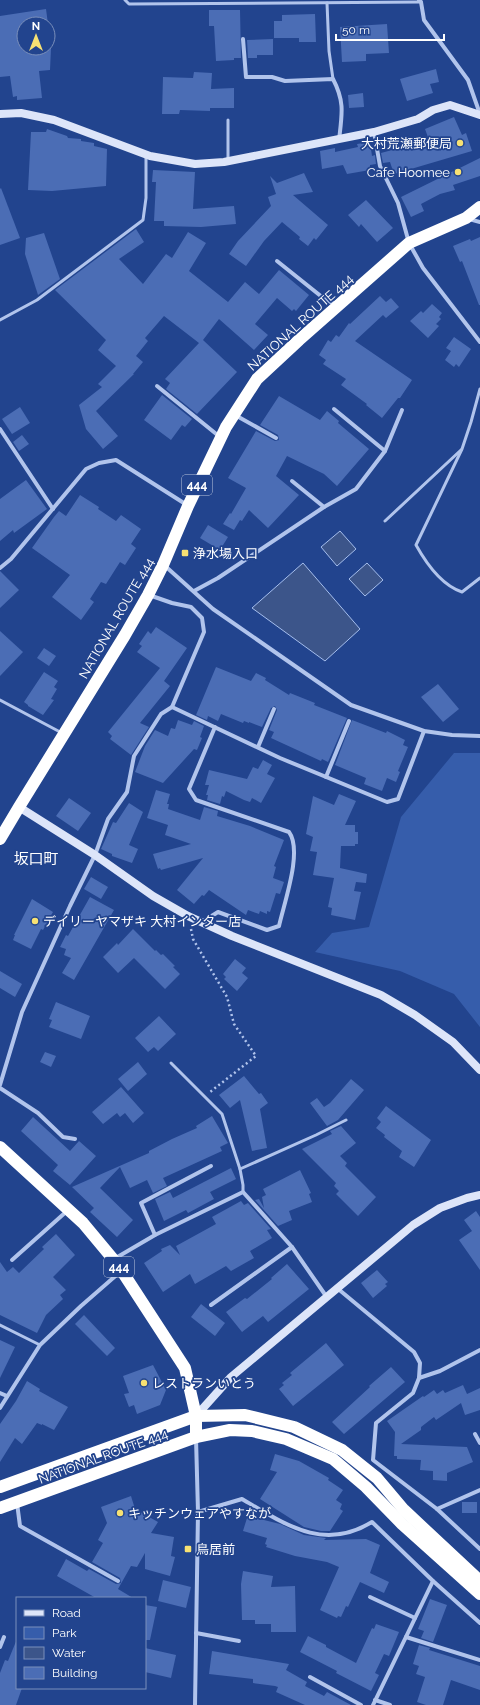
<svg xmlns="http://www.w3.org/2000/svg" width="480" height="1705" font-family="Raleway,'Noto Sans JP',sans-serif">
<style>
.green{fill:#365dab}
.water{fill:#3c558a;stroke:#a5beed}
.building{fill:#4b6db5}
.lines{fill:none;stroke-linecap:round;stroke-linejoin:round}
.path{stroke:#b1c4ec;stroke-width:2.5;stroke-dasharray:2 3;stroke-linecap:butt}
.lane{stroke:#b1c4ec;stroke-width:3}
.street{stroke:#b1c4ec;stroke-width:4}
.secondary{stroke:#dde5f9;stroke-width:8}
.highway{stroke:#fff;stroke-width:12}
.poi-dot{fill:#f7e173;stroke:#22448e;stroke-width:1.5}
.labels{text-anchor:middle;stroke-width:3.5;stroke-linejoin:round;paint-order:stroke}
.shield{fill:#22448e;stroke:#bdc7dd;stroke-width:1}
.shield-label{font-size:12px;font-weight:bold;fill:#fff}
.poi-label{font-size:13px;fill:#fff;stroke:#22448e;text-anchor:start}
.street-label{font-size:13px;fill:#fff;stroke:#22448e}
.quarter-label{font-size:15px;fill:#fff;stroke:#22448e}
</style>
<rect width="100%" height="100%" fill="#22448e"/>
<!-- green -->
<polygon class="green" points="454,753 480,753 480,1027 454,994 400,971 315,952 332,933 369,927 401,817"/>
<!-- water -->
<g class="water">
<polygon points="340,531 356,549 337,566 321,547"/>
<polygon points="303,563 360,629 325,661 252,608"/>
<polygon points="367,563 383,580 365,596 349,579"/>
</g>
<!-- building -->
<g class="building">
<polygon points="46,9 48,24 24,24 24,48 51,48 50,70 39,71 42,98 17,100 17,96 13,97 10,76 0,77 0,16"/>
<polygon points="209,10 240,10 241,58 234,58 234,60 216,61 214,26 209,26"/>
<polygon points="315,14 316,42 299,42 299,38 274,38 274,21 282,21 282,15"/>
<polygon points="387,24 389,53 366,54 366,61 342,62 340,27"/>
<polygon points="273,39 273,55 257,55 257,58 248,58 247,40"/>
<polygon points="436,69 439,82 430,84 433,93 407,101 400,79"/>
<polygon points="194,72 212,73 211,89 234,88 234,108 210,108 210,111 180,110 179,114 162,114 163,77 193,78"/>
<polygon points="363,93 364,107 349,108 348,95"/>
<polygon points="454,117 462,135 466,133 472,151 394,174 390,162 383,163 381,153 429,140 425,129"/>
<polygon points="47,129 67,136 68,138 81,139 81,141 94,143 94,146 107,149 106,186 52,191 28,190 31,132 46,132"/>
<polygon points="370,142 372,156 375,155 376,164 370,165 370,170 347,174 343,165 322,169 320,151 335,148 335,152 358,147 357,144"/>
<polygon points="480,158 480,176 453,185 455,190 440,194 421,204 424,211 411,217 401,197"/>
<polygon points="153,170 195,172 193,209 234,206 236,224 201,227 164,226 164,221 154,221 156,182 152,182"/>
<polygon points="304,173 313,192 293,195 328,225 316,240 314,238 308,246 299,239 300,237 282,222 264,241 246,266 229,254 238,241 271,206 268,197 276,194 270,176 277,183"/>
<polygon points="1,188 20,238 0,245 0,189"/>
<polygon points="366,200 393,228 377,242 361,224 359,227 348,215"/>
<polygon points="136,229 144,242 119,259 143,284 166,254 172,258 188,232 206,243 189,271 228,302 245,282 259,294 279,270 309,295 296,311 294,309 292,311 277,298 255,324 268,335 254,350 219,319 203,340 237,372 197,414 166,389 170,383 165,379 199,343 164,316 145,338 148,341 136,356 143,362 133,374 134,374 96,411 118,436 103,449 86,429 79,405 102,387 98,384 116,366 98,350 106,340 55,290"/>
<polygon points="44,233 60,279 38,295 25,254 26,238"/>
<polygon points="480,237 480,305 479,305 462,261 460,262 453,246 470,239 471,241"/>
<polygon points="380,296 386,302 391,298 399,307 386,318 383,315 355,341 412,380 400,398 398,398 382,418 366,405 367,404 341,385 346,379 323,364 326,360 319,355 328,340 331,342 336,335 339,337 349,323 350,324"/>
<polygon points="432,304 442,313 439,317 441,319 436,324 439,326 428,338 410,321 421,311 423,313"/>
<polygon points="454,337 471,349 459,367 456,364 454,367 445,360 451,351 446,348"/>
<polygon points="162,395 192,419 185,427 182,425 171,440 144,420"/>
<polygon points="279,396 320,420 327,411 339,421 338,423 369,449 337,486 324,474 287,456 276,476 299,495 268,528 249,510 242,521 240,520 234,530 223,524 230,513 231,514 246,488 228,478 256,431 275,441 279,440 278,435 260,425"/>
<polygon points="20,407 30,423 12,434 2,419"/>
<polygon points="22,435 29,444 19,451 13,442"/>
<polygon points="26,480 47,509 14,533 13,530 0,541 0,499"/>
<polygon points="80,495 99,507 98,509 116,521 121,515 141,529 131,544 136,548 125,565 120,562 106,584 101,582 90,599 94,602 81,620 52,597 70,575 32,548 54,517 59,511 66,516"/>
<polygon points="208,525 228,537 220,550 200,538"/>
<polygon points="0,571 19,590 0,608"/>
<polygon points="156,627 187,648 164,681 170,686 140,723 149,727 131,755 110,739 112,736 108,732 160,668 137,652 142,646 139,644 148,631 151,634"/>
<polygon points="0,631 23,652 0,676"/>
<polygon points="44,648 56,656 49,666 37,658"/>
<polygon points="216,667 251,681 256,673 266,678 265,680 289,695 290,693 315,703 314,705 347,718 328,762 322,759 321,761 271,738 274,732 269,730 277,710 275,706 271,708 262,727 249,722 249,723 244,721 243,723 221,714 218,721 208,716 207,720 196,715"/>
<polygon points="44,672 58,681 54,687 57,689 51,699 54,700 43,715 28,706 28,705 24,702"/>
<polygon points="438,684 459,709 443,722 421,697"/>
<polygon points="178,720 192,725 194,721 204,726 200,737 202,738 197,750 194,749 163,783 135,772 145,746 155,730 168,736 171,728 175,729"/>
<polygon points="352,720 386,733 387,731 405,740 403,745 408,747 398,771 400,772 396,782 387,778 382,791 364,784 366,778 335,765"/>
<polygon points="263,760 272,765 267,774 275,778 261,803 252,798 250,802 244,800 226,791 224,797 222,796 220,804 207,800 208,795 206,795 209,785 205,785 209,770 247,779 253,767 258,769"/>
<polygon points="156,790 170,794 167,804 169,804 168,809 200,820 204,807 218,811 217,816 250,826 284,840 274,866 276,867 273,878 284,882 280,894 276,893 270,912 267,911 267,914 260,911 259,914 248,910 246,915 209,890 204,896 202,895 194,904 177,890 203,858 161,870 160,868 158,869 153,854 191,844 165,835 168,825 147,818"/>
<polygon points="339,794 356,801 345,825 355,825 355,832 358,832 358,844 355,844 355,846 341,846 340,868 367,874 366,883 356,882 354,891 361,892 355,920 331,915 332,908 328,907 334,878 313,875 317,852 310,851 313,837 306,834 313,796 334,805"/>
<polygon points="69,798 91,813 78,831 56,816"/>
<polygon points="129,803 143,812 129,845 138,849 132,863 112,856 112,854 101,849 113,822 116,823"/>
<polygon points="91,877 108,887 101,899 84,889"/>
<polygon points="90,897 114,910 74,980 62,973 71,958 64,955 66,949 60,947 66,935 68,936"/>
<polygon points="32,899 53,912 43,930 41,929 31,949 13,940 15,935 14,935"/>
<polygon points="133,929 155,951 156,950 161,955 163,954 175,966 173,967 180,974 165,989 134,958 118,973 103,957 117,943 118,945"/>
<polygon points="235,959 246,968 242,973 248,978 237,991 224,979 226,977 223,974"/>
<polygon points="0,971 22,984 15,997 0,988"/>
<polygon points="56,1002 90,1016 81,1039 49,1027 52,1020 49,1019"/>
<polygon points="159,1016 176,1034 158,1051 154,1047 148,1052 135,1038"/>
<polygon points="45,1052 56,1056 51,1067 40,1062"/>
<polygon points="138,1062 147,1074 128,1091 118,1079"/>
<polygon points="244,1076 259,1094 261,1093 268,1103 260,1109 267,1148 252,1151 240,1100 230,1108 219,1095"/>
<polygon points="351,1079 364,1090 338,1120 327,1126 310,1103 317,1098 324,1107 330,1103"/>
<polygon points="121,1087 144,1113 133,1123 125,1113 120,1117 117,1113 103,1124 92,1112"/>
<polygon points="386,1106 431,1140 414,1167 399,1157 402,1151 384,1137 385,1135 376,1128 381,1122 377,1118"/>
<polygon points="212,1116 228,1143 220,1147 222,1151 163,1178 167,1186 153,1193 147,1180 130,1188 120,1167 100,1188 133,1220 117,1237 90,1212 94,1208 72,1187 149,1153 149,1151 172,1139 197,1128 196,1126"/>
<polygon points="33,1117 70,1151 79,1141 96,1156 70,1185 53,1171 58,1165 21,1131"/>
<polygon points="341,1126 356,1143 340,1156 347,1163 345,1166 376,1197 358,1216 336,1194 339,1191 334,1186 336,1183 302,1149 332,1134 330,1131"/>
<polygon points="231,1168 236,1179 210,1192 214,1199 188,1213 186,1210 164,1221 155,1199 170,1192 173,1198"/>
<polygon points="300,1170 311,1193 309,1194 312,1202 289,1211 292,1220 278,1226 255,1200 259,1199 264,1208 262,1197 266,1195 263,1189"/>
<polygon points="241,1201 244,1205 248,1203 271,1229 267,1230 272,1238 250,1251 254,1258 231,1271 226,1266 195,1284 190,1274 163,1292 144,1263 162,1251 161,1249 170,1245 180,1255 176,1246 216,1224 212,1217"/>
<polygon points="476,1211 480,1217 480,1270 459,1240 472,1231 464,1220"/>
<polygon points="56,1234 75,1255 53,1277 66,1290 60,1295 63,1299 46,1315 37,1333 0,1315 0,1262 7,1272 13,1267 19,1273 44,1249 42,1247"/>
<polygon points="287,1264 309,1289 268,1322 263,1316 242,1332 226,1312 245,1298 247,1299 272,1279 271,1278"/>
<polygon points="377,1270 388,1282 385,1284 387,1286 373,1298 361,1283"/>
<polygon points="201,1304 225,1323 215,1336 191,1317"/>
<polygon points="84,1315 115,1348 107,1356 75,1324"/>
<polygon points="0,1340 15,1347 0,1378"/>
<polygon points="326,1343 344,1365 293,1406 279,1389 284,1385 282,1383 292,1375 290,1373"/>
<polygon points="153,1365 166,1390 160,1405 137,1414 134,1405 129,1407 124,1394 129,1393 123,1376"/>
<polygon points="391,1367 405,1382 344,1434 332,1422 370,1387 369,1386"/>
<polygon points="27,1381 40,1389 39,1391 68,1407 54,1430 42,1424 42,1425 37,1423 22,1444 15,1438 0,1462 0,1424 16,1401"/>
<polygon points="463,1385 467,1394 480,1388 480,1410 465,1415 461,1403 436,1420 434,1417 421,1427 421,1430 401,1444 467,1447 473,1462 447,1473 447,1481 433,1480 433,1471 420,1470 421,1460 397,1459 397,1456 394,1456 395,1432 387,1421 423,1396 424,1397 434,1390 437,1394 443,1390 445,1393"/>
<polygon points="275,1454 299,1461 329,1478 328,1480 343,1490 336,1500 342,1504 340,1509 343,1511 330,1531 321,1531 304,1527 260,1499 277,1472 270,1470"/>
<polygon points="131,1496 135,1509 158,1522 151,1533 174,1537 171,1556 175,1557 170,1576 145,1569 145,1553 137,1567 131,1566 118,1589 133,1598 96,1598 57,1576 66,1559 87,1571 89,1569 116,1584 121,1583 120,1578 92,1562 103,1543 98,1540 107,1523 101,1507"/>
<rect x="462" y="1502" width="15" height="11"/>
<polygon points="252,1517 280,1524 304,1535 326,1538 324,1540 366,1539 380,1545 370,1573 389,1582 384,1593 360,1582 348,1607 346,1606 341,1617 338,1616 337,1618 320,1610 339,1567 327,1562 295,1556 266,1547 267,1545 265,1544 267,1538 243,1531 247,1518 252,1519"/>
<polygon points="243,1571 273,1576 271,1587 295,1586 296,1632 271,1632 271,1624 255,1624 255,1620 242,1620 241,1584"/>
<polygon points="163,1580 191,1587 186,1608 158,1601"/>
<polygon points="430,1599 447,1605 433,1642 421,1638 424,1631 418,1629"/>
<polygon points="145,1605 157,1607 150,1640 145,1640"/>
<polygon points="376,1624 399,1632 389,1656 384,1654 375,1673 379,1675 371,1691 336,1673 337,1671 300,1652 308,1636 326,1645 326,1647 356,1663 372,1628 374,1629"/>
<polygon points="17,1639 17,1688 22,1688 16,1705 0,1705 0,1673 5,1660 8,1661"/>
<polygon points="419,1645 430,1648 429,1650 480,1666 480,1690 451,1680 443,1705 426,1705 417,1702 425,1677 416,1674 419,1666 413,1664"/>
<polygon points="145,1648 176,1655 171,1678 145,1672"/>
<polygon points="212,1651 289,1664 286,1670 307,1682 305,1686 324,1696 327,1692 351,1705 305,1705 276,1692 278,1687 275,1686 253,1683 253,1679 209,1674"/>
</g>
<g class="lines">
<!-- path -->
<polyline class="path" points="191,929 193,939 227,997 234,1024 256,1056 210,1092"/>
<!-- lane -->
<g class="lane">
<polyline points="125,0 129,4 421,2"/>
<polyline points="327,3 329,51 333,79"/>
<polyline points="228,120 228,160"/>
<polyline points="0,320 37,300 143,220 146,198 146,156"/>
<path d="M480,389L471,422L462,449L416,545C426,563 441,585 462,592L480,578"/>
<polyline points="385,521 461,450"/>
<polyline points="0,700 62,733"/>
<polyline points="171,1063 222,1114 240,1169 243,1185 243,1192"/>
<polyline points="240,1169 316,1135 346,1120"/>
<polyline points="0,1325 40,1345"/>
</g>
<!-- street -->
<g class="street">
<polyline points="419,0 421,2 424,20 468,80 480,114"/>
<path d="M243,39L246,77H272L285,81L333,79C345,102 342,114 339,140"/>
<polyline points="374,132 380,166 398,203 409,243 423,268 480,342"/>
<polyline points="469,219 480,222"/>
<polyline points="277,261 322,297 336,305"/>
<polyline points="157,386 220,437"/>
<polyline points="334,409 385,451"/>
<polyline points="235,415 276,438"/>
<polyline points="0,429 53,509"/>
<polyline points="292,481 324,507 356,489 385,451 402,410"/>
<polyline points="164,565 213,609 351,705 424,731 452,735 480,736"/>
<polyline points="0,568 11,559 86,469 99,463 116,460 187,505"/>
<polyline points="194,591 218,578 324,507"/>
<polyline points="172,707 280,758 387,802 398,799 424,731"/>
<polyline points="258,747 274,709"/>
<polyline points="326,777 349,721"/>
<path d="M202,922L218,912L267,930L279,926C284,903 303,851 289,832L196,800L189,789L215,727"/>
<polyline points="0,1085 22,1012 70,906 95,855 108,819 127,792 134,756 161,714 172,707 204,632 202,618 191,607 172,603 149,595"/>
<polyline points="0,1088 38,1113 63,1137 75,1139"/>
<polyline points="155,1235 141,1203 211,1166"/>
<polyline points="114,1259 155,1235 243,1192 292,1247"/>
<polyline points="12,1260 67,1211"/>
<polyline points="337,1288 414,1352 420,1363 419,1378 413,1393 376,1423 373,1460 437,1509 480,1549"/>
<polyline points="211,1305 292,1247 326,1296"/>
<polyline points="419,1378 440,1371 480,1350"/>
<polyline points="0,1393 7,1396"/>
<polyline points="0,1408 40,1345 81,1306 120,1272"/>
<polyline points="475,1434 480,1443"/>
<polyline points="17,1503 20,1526 118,1581"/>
<polyline points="437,1509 480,1490"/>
<path d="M198,1512L242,1499C285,1524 323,1552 372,1522L433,1581L480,1623"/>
<polyline points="370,1597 415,1618"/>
<polyline points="196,1633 239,1641"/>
<polyline points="406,1637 480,1660"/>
<polyline points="0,1647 4,1637"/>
<polyline points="310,1677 361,1705"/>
<polyline points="375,1700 390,1705"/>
<polyline points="195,1705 198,1512 196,1438"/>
<polyline points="373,1705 433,1581"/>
</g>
<!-- secondary -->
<g class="secondary">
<polyline points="0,114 21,113 54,120 150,156 195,164 224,162 374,132 418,119 433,110 450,105 480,115"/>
<polyline points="19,807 95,855 153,896 188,916 232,936 381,995 415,1015 453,1042 480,1070"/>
<polyline points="196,1416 231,1377 413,1225 440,1208 467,1198 480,1195"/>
</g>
<!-- highway -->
<g class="highway">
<polyline points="0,839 19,807 125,635 148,595 163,565 188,506 226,427 257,379 299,340 409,243 466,218 480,207"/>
<polyline points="0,1147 83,1223 118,1265 185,1368 196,1416 196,1437"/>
<polyline points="0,1487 196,1416 245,1415 294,1427 342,1450 377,1478 404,1510 480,1581"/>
<polyline points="0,1508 196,1437 230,1430 252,1431 286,1439 333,1459 366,1487 402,1524 480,1594"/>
</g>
</g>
<!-- markers -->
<g class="poi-dot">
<circle cx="460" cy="143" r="4"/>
<circle cx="458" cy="172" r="4"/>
<rect x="181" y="549" width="8" height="8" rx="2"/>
<circle cx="35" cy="921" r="4"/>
<circle cx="144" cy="1383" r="4"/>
<circle cx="120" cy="1513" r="4"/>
<rect x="184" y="1545" width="8" height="8" rx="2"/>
</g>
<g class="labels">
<!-- shield labels -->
<g class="shield">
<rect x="182" y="475" width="30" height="20" rx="3"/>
<rect x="104" y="1257" width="30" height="20" rx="3"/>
</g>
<g class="shield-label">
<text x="197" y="489">444</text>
<text x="119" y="1271">444</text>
</g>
<!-- poi labels -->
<g class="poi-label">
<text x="452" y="148" text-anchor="end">大村荒瀬郵便局</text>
<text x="450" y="177" text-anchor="end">Cafe Hoomee</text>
<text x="193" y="558">浄水場入口</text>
<text x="43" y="926">デイリーヤマザキ 大村インター店</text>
<text x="152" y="1388">レストランいとう</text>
<text x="128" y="1518">キッチンウェアやすなが</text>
<text x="196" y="1554">鳥居前</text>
</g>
<!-- street labels -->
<g class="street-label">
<text transform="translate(300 322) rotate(-42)" y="5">NATIONAL ROUTE 444</text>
<text transform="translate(116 618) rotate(-60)" y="5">NATIONAL ROUTE 444</text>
<text transform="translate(103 1456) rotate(-20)" y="5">NATIONAL ROUTE 444</text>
</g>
<!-- quarter labels -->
<g class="quarter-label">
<text x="36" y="864">坂口町</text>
</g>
</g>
<!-- legend -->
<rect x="16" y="1597" width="130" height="92" fill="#22448e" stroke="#7a8fbb"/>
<rect x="24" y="1610" width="20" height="6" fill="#dde5f9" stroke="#7a8fbb"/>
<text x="52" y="1617" font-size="12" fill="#ffffff">Road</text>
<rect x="24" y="1627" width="20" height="12" fill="#365dab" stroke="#7a8fbb"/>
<text x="52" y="1637" font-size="12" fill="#ffffff">Park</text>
<rect x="24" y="1647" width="20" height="12" fill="#3c558a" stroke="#7a8fbb"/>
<text x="52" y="1657" font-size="12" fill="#ffffff">Water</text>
<rect x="24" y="1667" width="20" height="12" fill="#4b6db5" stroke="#7a8fbb"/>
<text x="52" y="1677" font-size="12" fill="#ffffff">Building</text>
<!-- north arrow -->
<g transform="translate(36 36)"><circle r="19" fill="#22448e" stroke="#7a8fbb"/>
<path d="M0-3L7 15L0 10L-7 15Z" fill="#f7e173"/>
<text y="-6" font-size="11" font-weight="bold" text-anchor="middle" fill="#ffffff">N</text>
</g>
<!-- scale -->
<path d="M336 34v6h108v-6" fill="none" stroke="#ffffff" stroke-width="2"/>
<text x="342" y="34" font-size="12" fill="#ffffff" stroke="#22448e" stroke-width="3" paint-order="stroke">50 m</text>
</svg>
